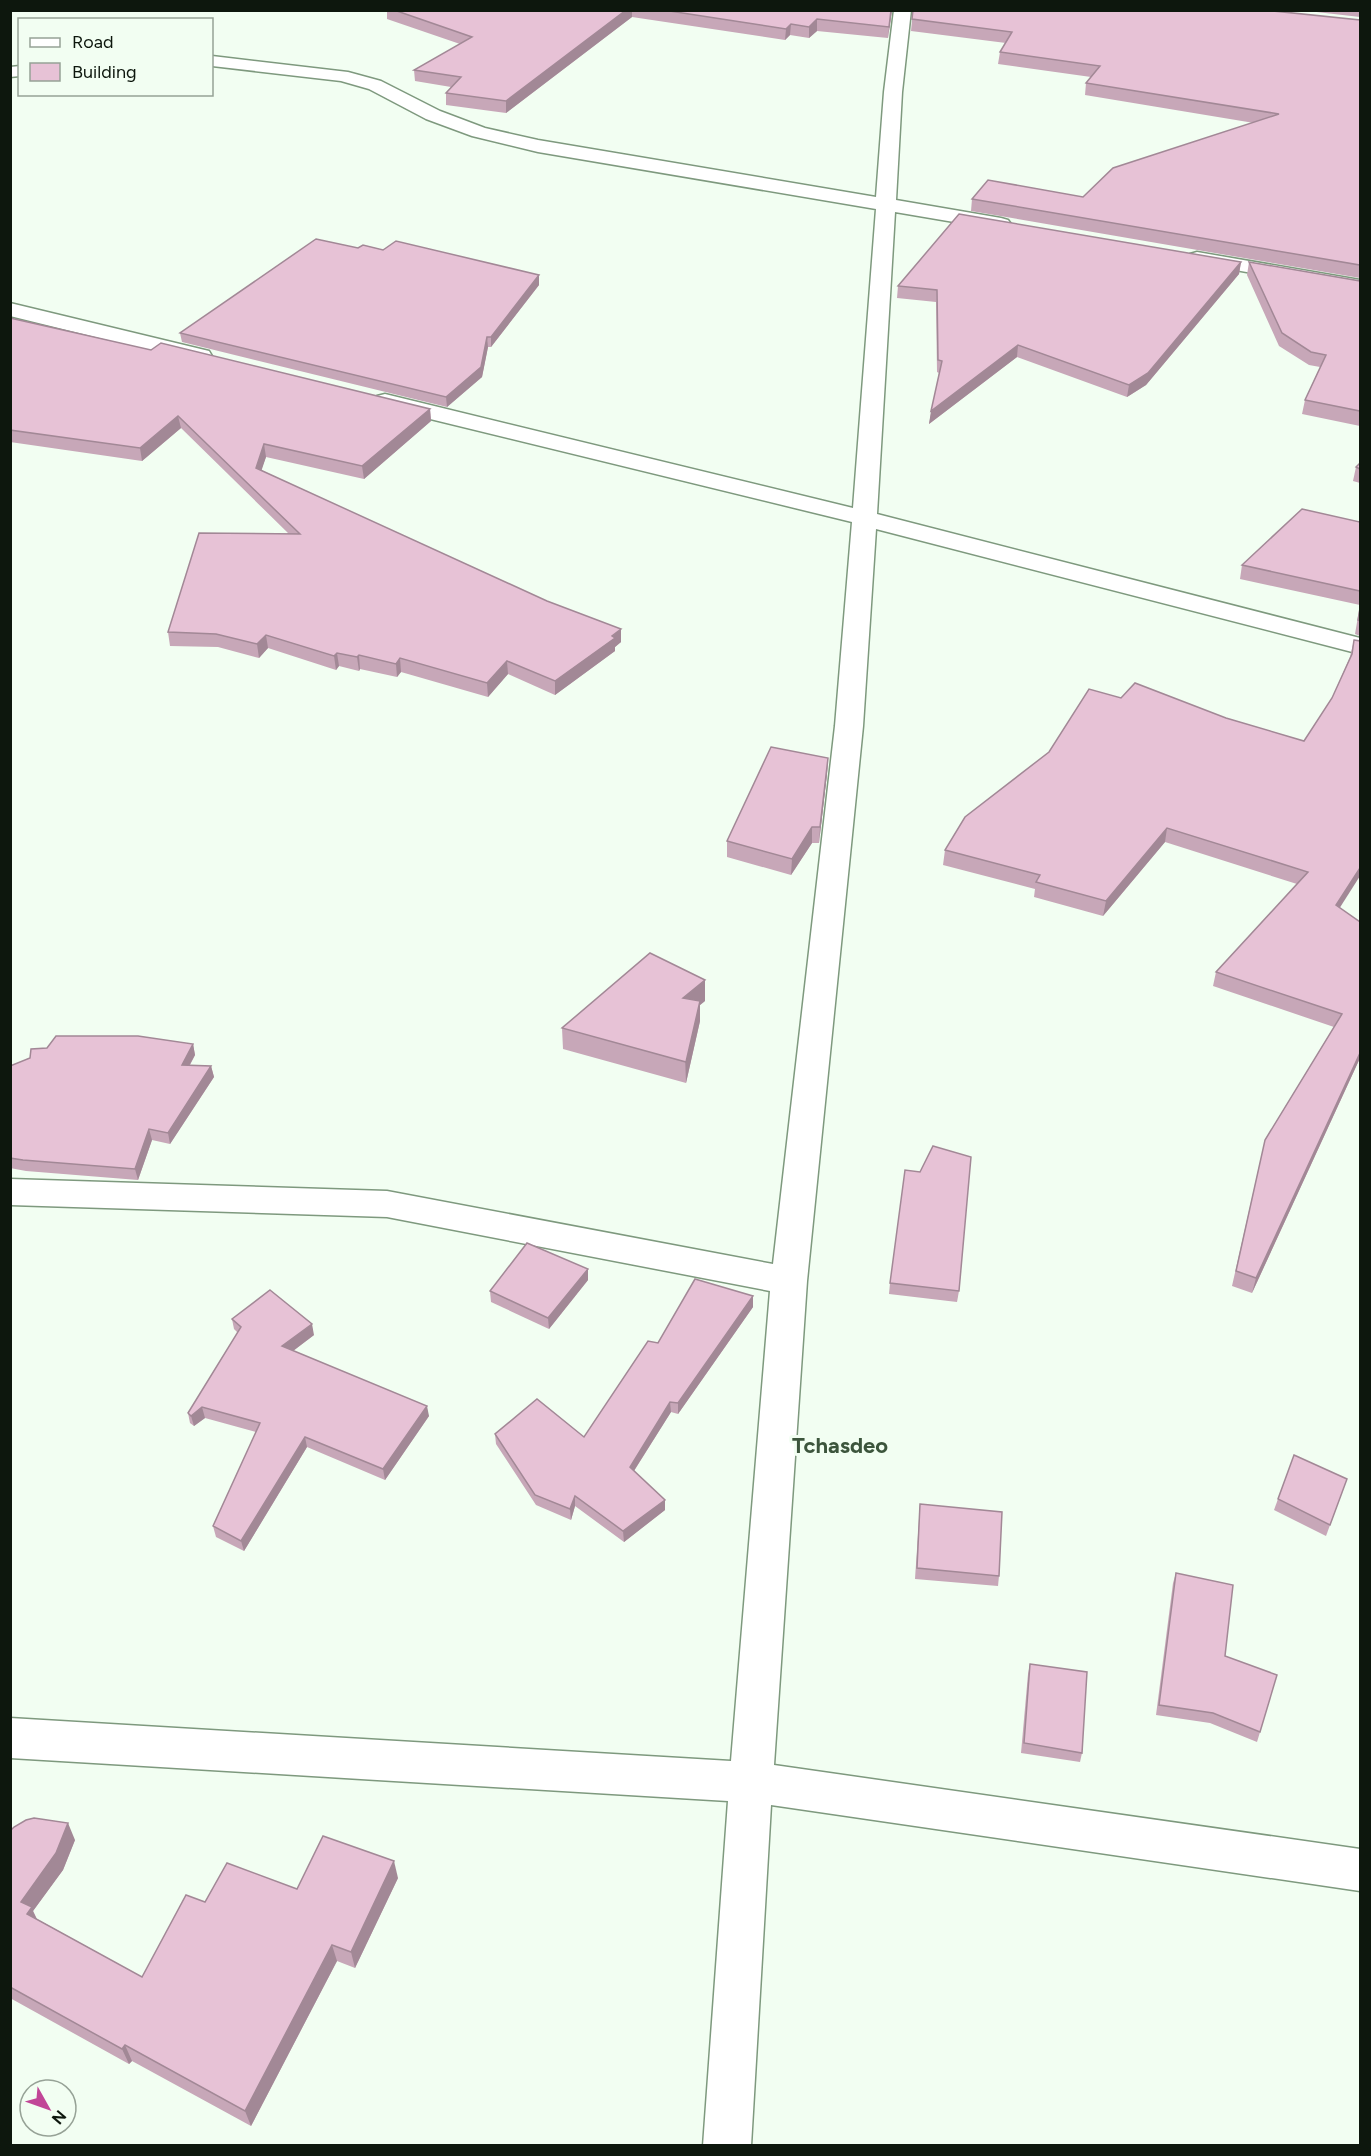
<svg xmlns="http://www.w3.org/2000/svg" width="1371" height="2156" font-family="Figtree,sans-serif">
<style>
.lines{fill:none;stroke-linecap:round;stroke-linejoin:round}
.minor-casing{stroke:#7e997e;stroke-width:3}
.minor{fill:#fff;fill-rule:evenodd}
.wall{fill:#c7a7b8}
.shaded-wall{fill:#a28896}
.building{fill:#e7c2d6;stroke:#a28896;stroke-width:1.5}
.labels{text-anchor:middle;stroke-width:6;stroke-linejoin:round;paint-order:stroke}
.district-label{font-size:22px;font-weight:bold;fill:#3c553c;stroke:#f2fef2}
</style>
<rect width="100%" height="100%" fill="#f2fef2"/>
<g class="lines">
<defs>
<g id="minor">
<polygon points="894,10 911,10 902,92 896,200 1001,218 1008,220 1011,224 1008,228 1001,230 895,212 877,514 1360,638 1360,654 876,529 863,726 807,1281 774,1765 1360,1849 1360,1891 771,1805 751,2146 703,2146 728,1801 10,1758 10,1718 731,1761 770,1291 387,1217 10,1205 10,1179 387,1191 773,1264 835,726 852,522 377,406 374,401 377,396 385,394 853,508 876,209 538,152 472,136 426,119 369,89 341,81 212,66 212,56 348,72 381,81 440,111 485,128 538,140 876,197 884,92"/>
<polygon points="20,66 20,76 10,77 10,67"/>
<polygon points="1197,252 1360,280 1360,292 1190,262 1187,258 1190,254"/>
<polygon points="10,303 209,351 212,356 209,361 201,363 10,316"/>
</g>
</defs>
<!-- minor casing -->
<use href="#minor" class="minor-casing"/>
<!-- minor -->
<use href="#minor" class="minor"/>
</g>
<!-- wall -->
<g class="wall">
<polygon points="387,10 892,10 888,38 817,31 809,38 790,35 785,40 632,17 506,113 446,105 446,93 451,87 415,81 414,70 460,44 387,19"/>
<polygon points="913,10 1360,20 1360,278 971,211 972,199 1083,197 1254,123 1085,95 1086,83 1091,77 998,64 1000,52 1006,43 911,31"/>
<polygon points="1299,10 1360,10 1360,18 1360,17"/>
<polygon points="358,248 539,285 491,347 488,347 482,377 447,407 182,342 180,333"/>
<polygon points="1241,262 1239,274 1146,385 1127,397 1017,357 929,424 939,373 937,372 936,302 897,298 898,286"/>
<polygon points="1249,262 1360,281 1360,426 1302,414 1305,400 1320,367 1309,365 1279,346 1247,275"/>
<polygon points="10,318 151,350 430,409 431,421 364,479 266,457 261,470 621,642 615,647 615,651 555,695 508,674 488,697 401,672 397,677 360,669 359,671 339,666 336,670 268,648 259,658 218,647 170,646 168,632 288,533 181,428 142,461 10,442"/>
<polygon points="1360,463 1360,483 1353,481 1356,467"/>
<polygon points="1360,522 1360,636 1355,634 1360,605 1240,579 1242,565"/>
<polygon points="1354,640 1340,908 1360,922 1360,1058 1252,1293 1232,1286 1265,1140 1334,1027 1213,986 1216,972 1297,884 1165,842 1103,916 1034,897 1035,889 943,865 945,850 1121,698 1226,718 1304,741 1332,698 1350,657"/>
<polygon points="828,758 827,774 819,843 812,843 791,875 727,857 727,841"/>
<polygon points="705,1001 700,1005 700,1021 686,1083 563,1049 562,1028"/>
<polygon points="193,1044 195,1055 190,1065 211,1066 214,1077 170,1144 152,1140 138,1180 26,1171 10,1168 10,1066 30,1058"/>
<polygon points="920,1172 959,1291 957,1302 889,1294 890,1283"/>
<polygon points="588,1280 549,1329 491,1302 490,1291"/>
<polygon points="753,1296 753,1307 678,1414 671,1412 634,1471 665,1510 624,1542 575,1506 571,1520 536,1505 496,1444 495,1434 584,1437 658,1343"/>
<polygon points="232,1319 314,1335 293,1351 429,1416 385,1480 307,1447 244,1551 216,1537 213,1526 256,1432 205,1418 194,1426 190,1423 188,1413 238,1333 234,1329"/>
<polygon points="1347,1479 1326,1536 1274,1510 1278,1499"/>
<polygon points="920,1504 999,1576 998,1586 915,1579"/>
<polygon points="1176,1573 1225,1656 1260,1732 1257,1742 1210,1723 1156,1715 1173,1583"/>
<polygon points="1030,1664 1082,1753 1080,1762 1021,1753 1028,1674"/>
<polygon points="10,1831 75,1840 63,1870 33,1911 37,1919 142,1977 205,1902 297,1889 398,1878 355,1968 337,1961 251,2126 132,2061 129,2064 10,1998"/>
</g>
<!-- shaded-wall -->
<g class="shaded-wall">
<polygon points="626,10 632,10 632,17 506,113 506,101"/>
<polygon points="891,10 892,10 888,38 889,27"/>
<polygon points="817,19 817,31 809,38 809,27"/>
<polygon points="791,24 790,35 785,40 786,29"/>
<polygon points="1241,262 1239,274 1146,385 1127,397 1129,385"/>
<polygon points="539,275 539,285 491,347 491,337"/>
<polygon points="487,337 488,347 482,377 447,407 446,397"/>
<polygon points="1018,345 1017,357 929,424 931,411"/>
<polygon points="430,409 431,421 364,479 362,466"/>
<polygon points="178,416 181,428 142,461 140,448"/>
<polygon points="264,444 266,457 258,481 256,468"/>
<polygon points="621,629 621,642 615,647 615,651 555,695 555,681"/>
<polygon points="266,635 268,648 259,658 257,644"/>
<polygon points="337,653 339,666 336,670 334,656"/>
<polygon points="359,655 360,669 359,671 357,657"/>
<polygon points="400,658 401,672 397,677 396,664"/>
<polygon points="507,661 508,674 488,697 487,683"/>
<polygon points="828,758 827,774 819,843 820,827"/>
<polygon points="812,827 812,843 791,875 792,859"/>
<polygon points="1167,828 1165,842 1103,916 1106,901"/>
<polygon points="1360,868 1360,876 1332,920 1336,905"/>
<polygon points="705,980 705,1001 700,1005 700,1021 686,1083 683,998"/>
<polygon points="193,1044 195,1055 184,1075 182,1065"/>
<polygon points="1360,1053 1360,1058 1252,1293 1256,1278"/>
<polygon points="211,1066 214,1077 170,1144 168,1133"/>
<polygon points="149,1129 152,1140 138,1180 135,1169"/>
<polygon points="588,1269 588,1280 549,1329 548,1318"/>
<polygon points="753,1296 753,1307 678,1414 678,1403"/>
<polygon points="312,1324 314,1335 285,1357 282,1346"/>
<polygon points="670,1402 671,1412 630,1477 630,1467"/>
<polygon points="427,1406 429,1416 385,1480 383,1469"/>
<polygon points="202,1407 205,1418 194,1426 191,1416"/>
<polygon points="305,1437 307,1447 244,1551 241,1541"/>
<polygon points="575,1496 575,1506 571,1520 570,1509"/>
<polygon points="665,1500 665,1510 624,1542 623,1531"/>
<polygon points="68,1823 75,1840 63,1870 33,1911 39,1924 28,1918 21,1902"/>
<polygon points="394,1861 398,1878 355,1968 351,1952"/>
<polygon points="332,1945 337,1961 251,2126 245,2111"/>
<polygon points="125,2045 132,2061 129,2064 122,2049"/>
</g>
<!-- building -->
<g class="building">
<polygon points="394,10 626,10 506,101 446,93 461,77 414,70 472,37"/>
<polygon points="663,10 891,10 889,27 817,19 809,27 791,24 786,29"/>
<polygon points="913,10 1264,10 1360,20 1360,265 972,199 988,180 1083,197 1113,168 1279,114 1086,83 1100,66 1000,52 1012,32 912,19"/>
<polygon points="959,214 1241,262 1148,373 1129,385 1018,345 931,411 942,361 938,360 937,290 898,286"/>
<polygon points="316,239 358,248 363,245 383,250 396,241 539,275 491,337 487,337 481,367 446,397 180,333"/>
<polygon points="1249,262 1360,281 1360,411 1305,400 1326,355 1311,352 1282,333"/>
<polygon points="10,318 151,350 161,343 430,409 362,466 264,444 256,468 547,601 621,629 612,636 615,638 555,681 507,661 487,683 400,658 396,664 359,655 357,657 337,653 334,656 266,635 257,644 216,634 168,632 199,533 300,534 178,416 140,448 10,430"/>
<polygon points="1360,463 1360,469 1356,467"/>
<polygon points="1302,509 1360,522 1360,591 1242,565"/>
<polygon points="1360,608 1360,621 1358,620"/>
<polygon points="1354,640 1360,641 1360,868 1336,905 1360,922 1360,1053 1256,1278 1236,1271 1265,1140 1342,1014 1216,972 1308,872 1167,828 1106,901 1036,882 1040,875 945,850 965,817 1049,752 1089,689 1121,698 1135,683 1226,718 1304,741 1332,698 1352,654"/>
<polygon points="771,747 828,758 820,827 812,827 792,859 727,841"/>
<polygon points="650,953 705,980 683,998 700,1001 686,1062 562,1028"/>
<polygon points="56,1036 138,1036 193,1044 182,1065 211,1066 168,1133 149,1129 135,1169 23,1160 10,1158 10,1066 30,1058 31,1049 47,1048"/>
<polygon points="933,1146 971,1157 959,1291 890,1283 905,1170 920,1172"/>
<polygon points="527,1243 588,1269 548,1318 490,1291"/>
<polygon points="695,1279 753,1296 678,1403 670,1402 630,1467 665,1500 623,1531 575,1496 570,1509 535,1495 495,1434 537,1399 584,1437 648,1341 658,1343"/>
<polygon points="270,1290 312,1324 282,1346 427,1406 383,1469 305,1437 241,1541 213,1526 260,1423 202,1407 191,1416 188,1413 241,1327 232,1319"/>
<polygon points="1294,1455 1347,1479 1330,1525 1278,1499"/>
<polygon points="920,1504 1002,1512 999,1576 917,1568"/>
<polygon points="1176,1573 1233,1585 1225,1656 1277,1675 1260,1732 1213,1713 1159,1705"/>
<polygon points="1030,1664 1087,1672 1082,1753 1024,1743"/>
<polygon points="34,1818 68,1823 56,1853 21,1902 32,1907 27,1914 142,1977 186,1895 205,1902 227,1863 297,1889 323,1836 394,1861 351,1952 332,1945 245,2111 125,2045 122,2049 10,1987 10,1831 14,1827 26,1820"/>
</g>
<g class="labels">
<!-- district labels -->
<g class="district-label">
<text x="840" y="1453">Tchasdeo</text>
</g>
</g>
<!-- border -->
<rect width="1371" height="2156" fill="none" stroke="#0d170d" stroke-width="24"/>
<!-- legend -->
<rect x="18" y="18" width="195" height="78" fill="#f2fef2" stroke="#96a296" stroke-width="1.5"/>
<rect x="30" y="38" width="30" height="9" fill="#ffffff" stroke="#96a296" stroke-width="1.5"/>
<text x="72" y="48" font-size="18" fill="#0d170d">Road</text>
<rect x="30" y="63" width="30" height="18" fill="#e7c2d6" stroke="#96a296" stroke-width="1.5"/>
<text x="72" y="78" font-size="18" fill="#0d170d">Building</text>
<!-- north arrow -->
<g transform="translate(48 2108) rotate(130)"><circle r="28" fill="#f2fef2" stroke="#96a296" stroke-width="1.5"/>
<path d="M0-4.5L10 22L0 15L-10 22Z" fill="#c14697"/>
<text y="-9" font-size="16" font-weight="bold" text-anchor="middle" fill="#0d170d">N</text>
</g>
</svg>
